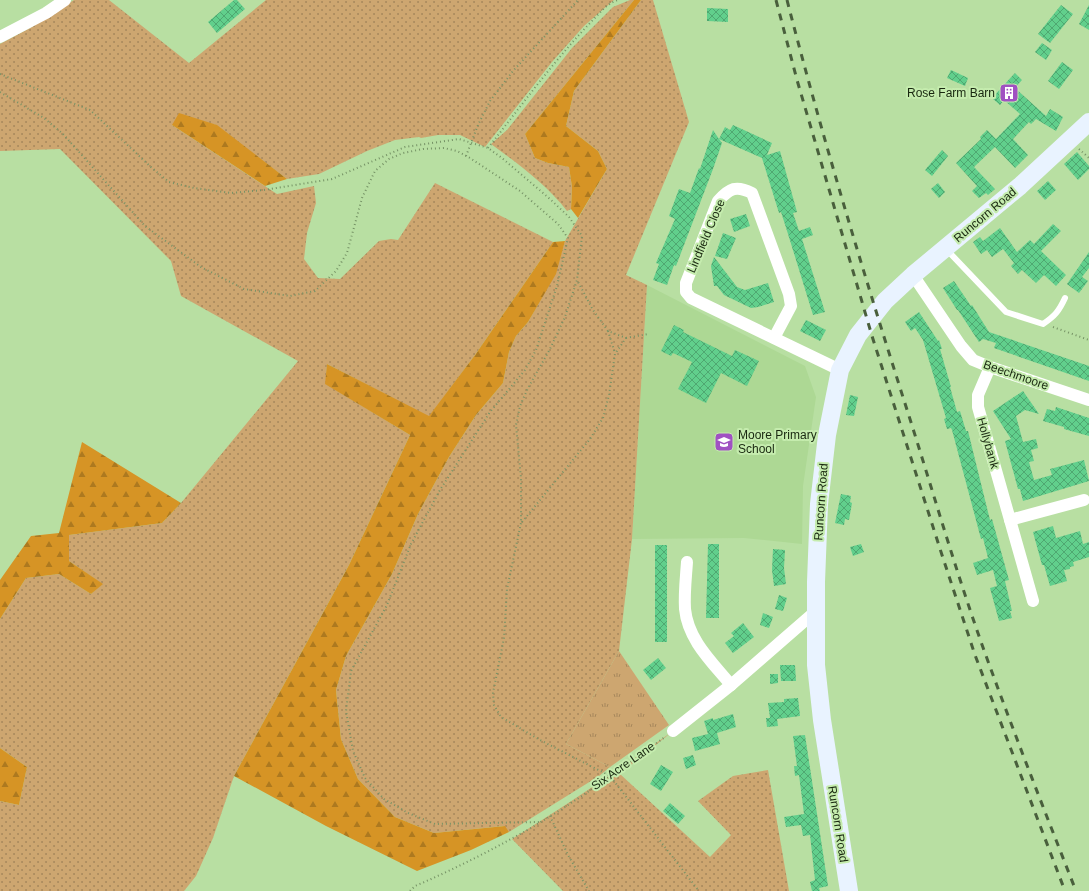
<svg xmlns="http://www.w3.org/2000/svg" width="1089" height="891" font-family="Arial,sans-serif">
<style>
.built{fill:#add894}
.grass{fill:url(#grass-dots)}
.forest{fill:url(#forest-firs)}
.park{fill:url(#park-tufts)}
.building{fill:url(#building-cross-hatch)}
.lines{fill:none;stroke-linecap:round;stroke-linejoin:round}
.path{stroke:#759265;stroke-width:2;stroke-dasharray:1 3;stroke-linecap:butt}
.lane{stroke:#fff;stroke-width:6}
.street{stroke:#fff;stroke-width:12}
.secondary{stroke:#e9f3ff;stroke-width:18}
.rail{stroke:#495f3c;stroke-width:3;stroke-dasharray:7 7;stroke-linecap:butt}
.labels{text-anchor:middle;stroke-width:4;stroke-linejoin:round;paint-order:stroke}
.poi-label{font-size:12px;fill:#192810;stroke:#c5ecae;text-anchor:end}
.street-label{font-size:12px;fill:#192810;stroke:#c5ecae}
</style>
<defs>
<pattern id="grass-dots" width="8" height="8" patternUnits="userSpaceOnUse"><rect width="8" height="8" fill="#cda670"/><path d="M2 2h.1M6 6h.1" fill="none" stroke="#a6875b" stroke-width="1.8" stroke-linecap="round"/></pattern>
<pattern id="forest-firs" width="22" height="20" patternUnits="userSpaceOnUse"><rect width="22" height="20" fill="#d69425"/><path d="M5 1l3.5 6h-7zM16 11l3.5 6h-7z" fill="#ad791f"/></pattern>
<pattern id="park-tufts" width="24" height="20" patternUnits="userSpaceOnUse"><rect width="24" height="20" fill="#cda670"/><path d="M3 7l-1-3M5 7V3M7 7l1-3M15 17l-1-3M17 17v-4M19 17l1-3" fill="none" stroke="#a6875b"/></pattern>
<pattern id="building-cross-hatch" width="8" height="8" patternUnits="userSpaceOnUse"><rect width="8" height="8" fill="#61cf8c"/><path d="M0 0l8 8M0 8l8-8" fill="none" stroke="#4fa871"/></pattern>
</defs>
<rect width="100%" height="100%" fill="#b8dfa2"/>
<!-- built -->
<polygon class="built" points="647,285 805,366 816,397 803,486 802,544 744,538 632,539"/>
<!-- grass -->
<g class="grass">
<polygon points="74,0 109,0 189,63 266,0 614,0 584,26 552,62 485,147 460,135 438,135 421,138 419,137 395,140 367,151 319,174 287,179 214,124 172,125 277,194 314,186 316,203 307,233 304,259 318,278 340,279 379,241 391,239 398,240 435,183 553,242 475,355 429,417 327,364 326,384 410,435 349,565 234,776 213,838 196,876 184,891 0,891 0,801 19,805 27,767 0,748 0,619 26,578 59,574 91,594 102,584 69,561 69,535 162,523 181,503 298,361 181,296 171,261 60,149 0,151 0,44 30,28"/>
<path d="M630,0H634L525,134L535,158L548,163L569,167L572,187L571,209L567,211C546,184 518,164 491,144L507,130L572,48L613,7Z"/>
<polygon points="641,0 653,0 689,122 626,275 647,285 632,539 619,651 566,744 610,767 599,776 509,832 504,826 434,833 395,817 358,779 341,739 336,690 346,656 392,574 418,514 449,457 476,415 503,383 509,352 516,336 528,322 555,274 565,241 607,169 598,151 566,126 574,91"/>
<path d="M673,731L620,774L710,857L731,835L698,801L733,776L768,770L789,891H563L512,839C567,805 620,769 673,731Z"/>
</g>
<!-- forest -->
<g class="forest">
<polygon points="634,0 641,0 574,91 566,126 598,151 607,169 578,218 571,209 572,187 569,167 548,163 535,158 525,134"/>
<polygon points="179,113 217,125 287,179 265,186 172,125"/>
<polygon points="565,241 556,274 528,322 516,336 509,352 503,383 476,415 449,457 418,514 392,574 346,656 336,690 341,739 358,779 395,817 434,833 505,826 509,832 471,850 417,871 326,826 234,776 349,565 410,435 325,384 327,364 429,416 475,355 553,242"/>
<polygon points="82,442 181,503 162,523 69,535 69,561 103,584 91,594 59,574 26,578 0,619 0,580 31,536 59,533"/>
<polygon points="0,748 27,767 19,805 0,801"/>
</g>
<!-- park -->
<polygon class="park" points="619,651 669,725 610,767 566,744"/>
<!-- building -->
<g class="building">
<polygon points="234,0 237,0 245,9 217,33 208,22"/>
<polygon points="1061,5 1073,14 1050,43 1038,34"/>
<polygon points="1089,5 1089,30 1079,24"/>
<polygon points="707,8 728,9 728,22 707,21"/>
<polygon points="1042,43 1052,50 1046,60 1035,52"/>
<polygon points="1062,62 1073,70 1059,89 1048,81"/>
<polygon points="951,70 968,78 965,86 947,78"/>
<polygon points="1015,73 1022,80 1015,88 1046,116 1050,109 1063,117 1056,131 1036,119 1031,124 1029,122 1013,139 1028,155 1015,168 995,147 974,167 995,189 988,195 986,193 979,198 972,191 977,186 956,163 981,139 980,137 987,130 996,139 1020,114 1004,100 1000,105 992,98"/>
<polygon points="733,125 772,143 767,155 780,151 797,212 793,213 799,231 810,227 813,235 802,239 825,312 813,315 788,234 781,212 779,213 762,158 719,139 722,143 713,169 676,266 674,265 667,285 653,280 659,264 656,263 675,219 669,216 679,189 690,193 699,168 700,169 713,130 719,139 725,127 730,130"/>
<polygon points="942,150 948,156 932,176 925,170"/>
<polygon points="1077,152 1089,166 1089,169 1078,180 1064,164"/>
<polygon points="1048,181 1056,190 1045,200 1037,191"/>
<polygon points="938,183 945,192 939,198 931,189"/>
<polygon points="746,214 750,226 734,232 730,219"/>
<polygon points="1053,224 1061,231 1041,251 1066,275 1056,286 1044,275 1036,283 1022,270 1018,274 1011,266 1014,263 1003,249 992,257 987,250 981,254 973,242 980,237 983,241 1000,228 1017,252 1030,240 1034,244"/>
<polygon points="723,233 736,238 727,259 715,256"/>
<polygon points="1089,252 1089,268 1082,277 1088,281 1079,293 1067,284"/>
<polygon points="714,257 737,287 745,290 768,283 774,302 758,307 751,308 724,295 717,286 714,286 711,266"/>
<polygon points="954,281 971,306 972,305 989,332 1089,366 1089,381 994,348 996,343 983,339 979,342 958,310 957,310 943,288"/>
<polygon points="919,312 938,341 939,340 942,349 940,349 951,387 950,387 957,412 960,411 966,431 968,431 990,520 992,519 1009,580 1005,581 1012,611 1010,611 1012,618 999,621 990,588 997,586 993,570 977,575 973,563 988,558 983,538 981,539 952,430 951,428 947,429 944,419 946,418 923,340 915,328 911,331 905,322"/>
<polygon points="806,320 826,330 820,341 800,331"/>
<polygon points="674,325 684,330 683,332 732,356 735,350 759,361 747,386 721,373 706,403 678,389 692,362 673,353 671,356 661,351"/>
<polygon points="1023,391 1039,414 1025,410 1016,416 1023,442 1036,439 1038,448 1031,450 1034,461 1029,462 1034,480 1052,475 1050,469 1084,460 1089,481 1023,501 1020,489 1018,489 1005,441 1011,439 993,411"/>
<polygon points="850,395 858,397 854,416 846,415"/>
<polygon points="1056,407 1089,418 1089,436 1064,429 1064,427 1043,421 1047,409 1055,411"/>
<polygon points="841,494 851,496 850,502 852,503 849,520 845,519 844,525 835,523"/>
<polygon points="1053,526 1056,538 1080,531 1083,544 1089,542 1089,557 1073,562 1074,566 1070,567 1070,569 1064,570 1067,581 1050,586 1044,565 1042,565 1033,532"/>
<polygon points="708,544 719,544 719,618 706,618"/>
<polygon points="861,544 864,552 853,556 850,547"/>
<rect x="655" y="545" width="12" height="97"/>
<polygon points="773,549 785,550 784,568 786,584 774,586 772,570"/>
<polygon points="779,595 787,598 783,611 775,609"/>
<polygon points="763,613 773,617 769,628 760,625"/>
<polygon points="743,623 754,637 733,653 725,643 734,636 731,633"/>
<polygon points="658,658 666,668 651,680 643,670"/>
<polygon points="780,665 795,665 796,681 781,681"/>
<polygon points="770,674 778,674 778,683 770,684"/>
<polygon points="798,698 800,716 777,719 778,726 767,727 766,718 770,718 768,703 784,702 784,699"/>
<polygon points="733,714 736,727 717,733 720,744 695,751 692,738 708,734 704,721 713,718 713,720"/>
<polygon points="805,735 828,886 819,888 820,891 812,891 810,882 815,880 810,835 803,836 801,825 786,827 784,817 804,814 799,775 795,776 794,766 797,766 793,736"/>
<polygon points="693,755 696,765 686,769 683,758"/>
<polygon points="661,765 673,772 661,791 650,784"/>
<polygon points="670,803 685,816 678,824 663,811"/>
</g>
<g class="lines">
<!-- path -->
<g class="path">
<polyline points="0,74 90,110 152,168 169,182 194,188 231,193 264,190 332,179 405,147 459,139 488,148 502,158 550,199 569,217 582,236 577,280 565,317 550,349 528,388 520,406 516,425 521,478 521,523 507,589 504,638 493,693 494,705 501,717 540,740 610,776 699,891"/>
<polyline points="0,92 44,118 63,134 145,226 201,267 244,289 290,296 315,291 336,271 347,253 362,198 375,171 389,159 403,153 423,149 444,148 457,151 470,158 520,191 558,224 568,238 557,286 536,350 525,370 490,412 440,490 411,544 387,605 351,671 346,711 353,751 365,778 384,799 408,813 435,824 539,822"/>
<path d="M488,148C521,106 553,62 590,23C599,14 607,3 618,0"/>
<polyline points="1079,149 1089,158"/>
<polyline points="466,156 478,125 490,101 513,71 578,0"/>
<polyline points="1053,327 1089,340"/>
<polyline points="608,331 615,353"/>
<polyline points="626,338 648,334"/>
<polyline points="522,522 590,439 603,418 609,395 615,354 626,338 608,331 593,310 577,280"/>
<polyline points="550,816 568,855 589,891"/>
<path d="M410,891L415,886C448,872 480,856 511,839C565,810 615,773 665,737"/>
</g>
<!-- lane -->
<path class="lane" d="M947,250L1006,312L1043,324C1055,316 1059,311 1065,298"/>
<!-- street -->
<g class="street">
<polyline points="0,37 46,13 65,0"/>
<polyline points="913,275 961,346 973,360 990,367 1089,400"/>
<path d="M774,338L791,306L789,294L752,193C736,185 730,188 718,201L686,283V292L691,298L840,370"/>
<polyline points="990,367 978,395 978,407 1033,601"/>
<polyline points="1010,520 1084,500"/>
<path d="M687,562C686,577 684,593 685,609C688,640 712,662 731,685"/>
<polyline points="673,731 731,685 816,611"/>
</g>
<!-- secondary -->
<polyline class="secondary" points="849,891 822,720 816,665 816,582 819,504 827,435 840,370 858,335 885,301 913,275 1020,186 1089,122"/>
<!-- rail -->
<g class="rail">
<polyline points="776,0 797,80 872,336 942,555 975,655 1065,891"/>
<path d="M787,0C823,140 865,278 909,416C934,495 957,575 985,653C1014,733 1045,812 1076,891"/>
</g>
</g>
<!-- icons -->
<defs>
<symbol id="building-square" viewBox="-11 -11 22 22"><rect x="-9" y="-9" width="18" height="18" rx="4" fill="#a051c2" stroke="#c5ecae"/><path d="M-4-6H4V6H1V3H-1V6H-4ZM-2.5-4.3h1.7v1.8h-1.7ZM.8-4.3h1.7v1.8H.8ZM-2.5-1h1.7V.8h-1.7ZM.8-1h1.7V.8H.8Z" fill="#fff"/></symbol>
<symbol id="school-square" viewBox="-11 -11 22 22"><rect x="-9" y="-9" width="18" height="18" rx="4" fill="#a051c2" stroke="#c5ecae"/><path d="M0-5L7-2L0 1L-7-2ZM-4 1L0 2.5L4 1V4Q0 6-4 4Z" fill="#fff"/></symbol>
</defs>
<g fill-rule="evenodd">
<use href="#building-square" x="998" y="82" width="22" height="22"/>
<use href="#school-square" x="713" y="431" width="22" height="22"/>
</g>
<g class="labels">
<!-- poi labels -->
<g class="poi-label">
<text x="995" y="97">Rose Farm Barn</text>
<text x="738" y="439" text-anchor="start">Moore Primary<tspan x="738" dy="14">School</tspan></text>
</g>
<!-- street labels -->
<g class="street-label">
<text transform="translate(985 215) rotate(-40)" y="4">Runcorn Road</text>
<text transform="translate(706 236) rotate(-67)" y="4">Lindfield Close</text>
<text transform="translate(1016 375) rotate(19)" y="4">Beechmoore</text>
<text transform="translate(988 443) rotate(74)" y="4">Hollybank</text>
<text transform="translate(821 502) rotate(-86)" y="4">Runcorn Road</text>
<text transform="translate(623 766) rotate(-35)" y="4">Six Acre Lane</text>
<text transform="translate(838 824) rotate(81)" y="4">Runcorn Road</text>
</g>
</g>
</svg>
